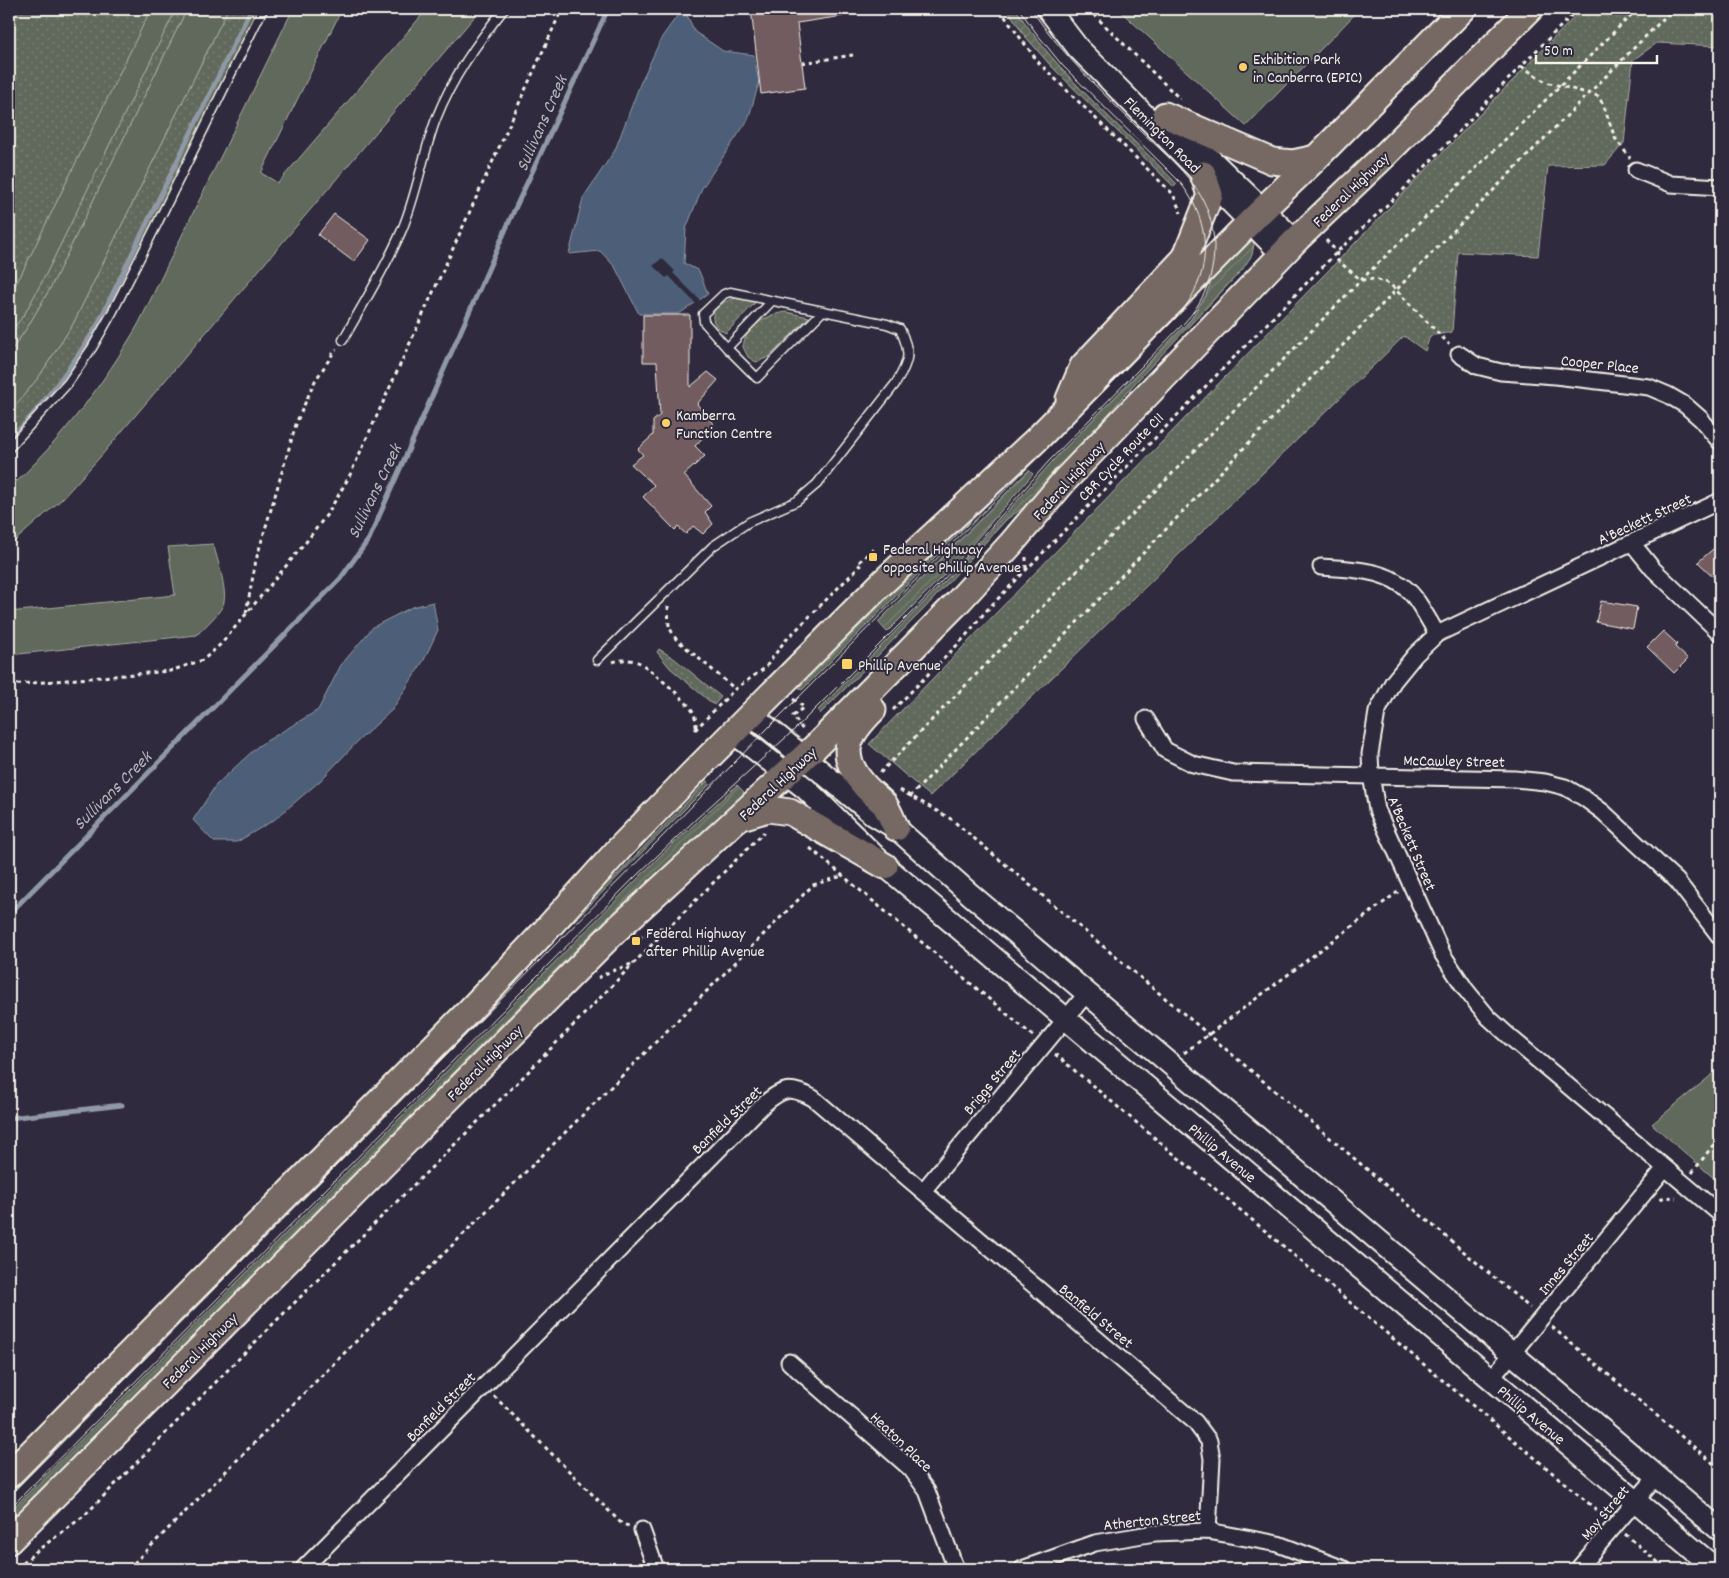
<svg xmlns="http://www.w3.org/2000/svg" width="1729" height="1578" font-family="Dekko,sans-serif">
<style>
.grass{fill:url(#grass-dots);stroke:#aaada2}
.park{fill:#61695c;stroke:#aaada2}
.garden{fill:url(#garden-furrows);stroke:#aaada2}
.water{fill:#4e5e78;stroke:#9099a5}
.pier{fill:#2f2a3d}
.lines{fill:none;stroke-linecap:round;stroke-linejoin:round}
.stream{stroke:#9099a5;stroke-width:5}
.building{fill:#725b60;stroke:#f4f1e8}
.service-casing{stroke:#f4f1e8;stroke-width:11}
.minor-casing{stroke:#f4f1e8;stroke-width:19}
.secondary-casing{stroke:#f4f1e8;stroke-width:25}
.trunk-casing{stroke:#f4f1e8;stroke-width:29}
.path{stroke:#f4f1e8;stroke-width:3;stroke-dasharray:4 4;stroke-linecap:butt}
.service{stroke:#2f2a3d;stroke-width:8}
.minor{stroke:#2f2a3d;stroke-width:15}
.secondary{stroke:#2f2a3d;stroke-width:21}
.trunk{stroke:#766964;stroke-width:25}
.tram{stroke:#f4f1e8;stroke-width:1}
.poi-dot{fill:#ffd166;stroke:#2f2a3d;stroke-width:2}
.labels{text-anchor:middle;stroke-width:4;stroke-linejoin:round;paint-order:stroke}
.poi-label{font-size:16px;fill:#f4f1e8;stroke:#2f2a3d;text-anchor:start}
.street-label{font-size:16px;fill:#f4f1e8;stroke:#2f2a3d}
.water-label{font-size:18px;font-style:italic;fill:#b2b6bb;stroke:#2f2a3d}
</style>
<defs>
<pattern id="grass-dots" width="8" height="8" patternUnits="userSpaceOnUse" patternTransform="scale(1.25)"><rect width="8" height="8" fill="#61695c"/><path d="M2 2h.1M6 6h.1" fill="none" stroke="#787f73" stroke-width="1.8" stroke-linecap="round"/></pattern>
<pattern id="garden-furrows" width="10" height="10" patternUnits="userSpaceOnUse" patternTransform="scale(1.25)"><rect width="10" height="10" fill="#61695c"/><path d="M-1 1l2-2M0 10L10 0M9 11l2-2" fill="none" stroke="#787f73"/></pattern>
</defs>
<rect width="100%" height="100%" fill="#2f2a3d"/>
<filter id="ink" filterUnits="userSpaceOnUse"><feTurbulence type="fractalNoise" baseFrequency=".02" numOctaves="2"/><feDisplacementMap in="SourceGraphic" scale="10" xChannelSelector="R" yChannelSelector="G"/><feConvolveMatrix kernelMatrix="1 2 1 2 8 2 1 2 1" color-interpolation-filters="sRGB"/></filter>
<g filter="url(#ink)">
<!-- grass -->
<g class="grass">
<polygon points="9,9 151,9 21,275 9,297"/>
<polygon points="176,9 187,9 51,287 27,328 9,354 9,335 25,313 46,274"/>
<path d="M228,9H259C227,73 195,138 164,203C120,291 81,375 9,444V413L38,378L73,324Z"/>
<polygon points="1582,9 1720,9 1720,46 1657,43 1633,60 1624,143 1605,165 1548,166 1538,256 1458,252 1452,332 1430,336 1425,351 1404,336 930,796 869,744"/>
<path d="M738,298L755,301V303L726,333L724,332C721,330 716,327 715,324C706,309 727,299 738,298Z"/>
<path d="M786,312L809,317L769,357L756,362L748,357L743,347C745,327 768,314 786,312Z"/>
<polygon points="659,649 675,659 721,697 714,705 670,668 657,652"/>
</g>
<!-- park -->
<g class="park">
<polygon points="151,9 176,9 46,274 25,313 9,335 9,297 21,275"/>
<polygon points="187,9 228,9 73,324 38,378 9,413 9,354 27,328 51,287"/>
<path d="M293,9H342L261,173L278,183L422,15L400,9H466L475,16L101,456L61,500L9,546V489C61,440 103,385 139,323Z"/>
<polygon points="1118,9 1360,9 1246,126"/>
<path d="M213,544C217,557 227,589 224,602C222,612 204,627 197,635L9,655V612L175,595L168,547Z"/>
<polygon points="1720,1068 1720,1175 1716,1180 1652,1124"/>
</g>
<!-- garden -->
<g class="garden">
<path d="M1007,9H1016C1058,76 1123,127 1177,184L1174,187L1050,65L1025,36Z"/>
<polygon points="1251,234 1255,238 1252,255 1242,270 1135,383 1034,500 1007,519 923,610 820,714 817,711 948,578 1058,455 1191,319 1206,295 1213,276"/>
<polygon points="1023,469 802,690 797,686 813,663"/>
<polygon points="1029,470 1033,474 956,563 887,632 878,622"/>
<polygon points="707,781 710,784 685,809 9,1491 9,1485 570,914 618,874"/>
<polygon points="737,785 744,792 736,806 9,1525 9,1512 662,854"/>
</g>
<!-- water -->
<g class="water">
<polygon points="682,9 684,9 695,32 723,51 754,55 759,83 748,120 702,188 686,229 684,263 699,271 708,294 679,314 639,314 615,267 600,251 569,254 583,198 615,150 640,84 662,37"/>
<polygon points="433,602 438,630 424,660 392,710 357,742 320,781 274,820 237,842 214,842 193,820 216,785 258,746 318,710 341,665 373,627 412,607"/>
</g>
<!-- pier -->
<polygon class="pier" points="662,258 675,271 673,273 700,300 696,304 669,276 666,278 653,266"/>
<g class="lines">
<!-- stream -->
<g class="stream">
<path d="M9,441C43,405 72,367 98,324L251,9"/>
<polyline points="9,914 340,579 369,539 513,213 608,9"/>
<polyline points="9,1118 122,1105"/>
</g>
</g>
<!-- building -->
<g class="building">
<polygon points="751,9 842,9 843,16 797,23 805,88 761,94"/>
<polygon points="334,214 370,240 354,262 318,235"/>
<polygon points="643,315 690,315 690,387 708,372 718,380 697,404 714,425 695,446 705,456 684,475 711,506 705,512 713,524 703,534 693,526 686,534 678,527 675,530 643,497 654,485 631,464 643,455 638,449 653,435 653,421 660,415 657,362 643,362"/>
<polygon points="1720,543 1720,583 1698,562"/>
<polygon points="1601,601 1637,607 1633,629 1596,622"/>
<polygon points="1663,631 1677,644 1675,647 1688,659 1674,673 1647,647"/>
</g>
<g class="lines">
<defs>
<g id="service">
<path d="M343,340C363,304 385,269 401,232C417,196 422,156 436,119C452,78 477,43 504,9"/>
<polyline points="727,348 772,301"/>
<polyline points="9,448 68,383 92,348 113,311 157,224 263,9"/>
<path d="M597,660L713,546L749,522L797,501L817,484L896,383C910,360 911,353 900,329L887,324L730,292L724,294L703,314L704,322L727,348L757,378L823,311"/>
</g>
<g id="minor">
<polyline points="1636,170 1671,184 1720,187"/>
<polyline points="1459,354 1477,366 1501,372 1555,376 1649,387 1668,395 1685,405 1701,419 1720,442"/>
<polyline points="1720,501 1437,634 1415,655 1393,682 1377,712 1370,754 1371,775 1377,810 1443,955 1466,990 1488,1017 1510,1037 1720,1214"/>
<polyline points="1632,543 1653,569 1720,633"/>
<path d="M1321,567C1353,569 1393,569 1415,598C1423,609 1430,622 1437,634"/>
<polyline points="1146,719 1165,750 1193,764 1233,773 1515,779 1545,782 1565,787 1584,798 1603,812 1677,881 1720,937"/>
<polyline points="923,1191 1087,993"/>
<polyline points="789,1362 911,1469 927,1491 956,1569"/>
<polyline points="1491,1379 1665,1168"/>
<polyline points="642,1530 656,1569"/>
<path d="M303,1569L764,1104C783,1088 790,1086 813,1098L1195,1422L1209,1441L1212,1459L1208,1531"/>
<polyline points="1022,1569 1095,1543 1155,1533 1208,1531 1278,1544 1344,1569"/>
<polyline points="1578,1569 1657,1476"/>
</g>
<g id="secondary">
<polyline points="1048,9 1078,48 1283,255"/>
<polyline points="1170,120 1295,241"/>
<polyline points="752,715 874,815 896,828 970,894 1720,1530"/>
<polyline points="734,733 805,788 885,866 909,886 1716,1569"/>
</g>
<g id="trunk">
<polyline points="1165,115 1272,161 1293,163 1316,158"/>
<polyline points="1069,399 1083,366 1185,258 1210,195 1203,174"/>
<path d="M873,710C847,736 837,754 864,785C870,792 878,798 884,804C889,811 892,820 896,828"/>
<polyline points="741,817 768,809 790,812 885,866"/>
<polyline points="9,1475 469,1011 545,931 620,848 692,774 882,583 1036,440 1250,222 1316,158 1463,9"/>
<polyline points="9,1541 615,931 816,746 956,604 1011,544 1065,480 1295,241 1387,153 1530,9"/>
</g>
</defs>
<!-- service casing -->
<use href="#service" class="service-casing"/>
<!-- minor casing -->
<use href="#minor" class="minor-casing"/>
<!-- secondary casing -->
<use href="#secondary" class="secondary-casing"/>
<!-- trunk casing -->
<use href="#trunk" class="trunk-casing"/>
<!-- path -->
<g class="path">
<polyline points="1001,9 1007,20 1039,63 1173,194 1181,213"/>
<polyline points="1088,9 1180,99"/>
<polyline points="802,63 853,55"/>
<polyline points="1521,66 1546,82 1598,96 1603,104 1615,138 1630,158"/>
<polyline points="1326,240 1337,252"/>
<polyline points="1337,252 1336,259 1361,280 1375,279 1390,284 1449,344"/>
<polyline points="1026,557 1026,570"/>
<polyline points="668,606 669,627 676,639 735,689"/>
<polyline points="246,613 256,560 297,421 315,381 336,349"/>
<path d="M613,662C621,659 632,659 640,663C650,669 686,700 692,710C696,717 696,722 696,729"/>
<polyline points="9,685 170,671 203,660 222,643 306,542 328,513 349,477 562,9"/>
<polyline points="793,699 804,707 793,716 803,730"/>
<polyline points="893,710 964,638 986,611 1026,570 1337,252 1404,189 1521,66 1578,9"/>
<polyline points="695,730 735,689 765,668 784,642 860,566 857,564 872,550 876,554"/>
<polyline points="880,773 1361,280 1560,86 1637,9"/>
<polyline points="900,790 951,819 1208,1034 1530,1308"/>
<path d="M910,797C1163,533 1414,267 1673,9"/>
<polyline points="810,848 1033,1036"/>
<polyline points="639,939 641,937 644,938 660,928 667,929"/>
<polyline points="598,978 607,973 634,963"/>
<polyline points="1184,1053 1399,891"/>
<polyline points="1055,1054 1605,1517"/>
<polyline points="1692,1173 1720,1136"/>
<polyline points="1660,1199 1665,1197 1676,1198"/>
<polyline points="1552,1327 1720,1469"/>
<polyline points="494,1396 622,1524 629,1526"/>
<polyline points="1625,1534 1666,1569"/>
<polyline points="17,1569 34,1553 85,1515 274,1323 524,1076 667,929 764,832"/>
<polyline points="128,1569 813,885 842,876"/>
</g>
<!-- service -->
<use href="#service" class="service"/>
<!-- minor -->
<use href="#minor" class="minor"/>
<!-- secondary -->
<use href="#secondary" class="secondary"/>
<!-- trunk -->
<use href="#trunk" class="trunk"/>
<!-- tram -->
<g class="tram">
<path d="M9,1496L659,840L768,728L1115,380C1129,366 1142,352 1156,338C1167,327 1180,315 1189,301C1214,262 1208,215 1178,180L1062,65L1037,34L1019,9"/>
<path d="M9,1509L637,875L696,819L794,730L911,613L965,557L1048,462L1185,322C1216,289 1223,238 1202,198C1188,173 1164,153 1143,133C1103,93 1063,56 1031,9"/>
</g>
</g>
</g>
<!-- markers -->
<g class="poi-dot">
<circle cx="1243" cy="67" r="5"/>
<circle cx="666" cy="423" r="5"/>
<rect x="868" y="552" width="10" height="10" rx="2.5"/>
<rect x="841" y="658" width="12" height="12" rx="2.5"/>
<rect x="631" y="936" width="10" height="10" rx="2.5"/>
</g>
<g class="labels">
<!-- poi labels -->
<g class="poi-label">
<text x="1253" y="64">Exhibition Park<tspan x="1253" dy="18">in Canberra (EPIC)</tspan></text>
<text x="676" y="420">Kamberra<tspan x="676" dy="18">Function Centre</tspan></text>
<text x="883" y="554">Federal Highway<tspan x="883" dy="18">opposite Phillip Avenue</tspan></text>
<text x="858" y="670">Phillip Avenue</text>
<text x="646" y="938">Federal Highway<tspan x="646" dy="18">after Phillip Avenue</tspan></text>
</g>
<!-- street labels -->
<g class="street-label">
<text transform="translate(1163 134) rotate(45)" y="6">Flemington Road</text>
<text transform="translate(1350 189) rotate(-44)" y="6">Federal Highway</text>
<text transform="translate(1600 363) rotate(6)" y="6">Cooper Place</text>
<text transform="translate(1120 456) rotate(-46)" y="6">CBR Cycle Route C11</text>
<text transform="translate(1068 480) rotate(-48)" y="6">Federal Highway</text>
<text transform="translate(1644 518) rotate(-25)" y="6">A'Beckett Street</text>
<text transform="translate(1454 760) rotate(1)" y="6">McCawley Street</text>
<text transform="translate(777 783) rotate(-43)" y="6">Federal Highway</text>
<text transform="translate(1413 843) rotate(67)" y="6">A'Beckett Street</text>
<text transform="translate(484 1062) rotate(-45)" y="6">Federal Highway</text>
<text transform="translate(991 1081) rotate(-50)" y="6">Briggs Street</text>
<text transform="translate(726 1119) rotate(-44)" y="6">Banfield Street</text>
<text transform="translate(1223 1152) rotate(40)" y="6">Phillip Avenue</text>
<text transform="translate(1565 1263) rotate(-50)" y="6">Innes Street</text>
<text transform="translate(1097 1315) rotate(40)" y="6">Banfield Street</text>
<text transform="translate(199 1350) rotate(-45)" y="6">Federal Highway</text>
<text transform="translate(440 1406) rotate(-45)" y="6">Banfield Street</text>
<text transform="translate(1532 1414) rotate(40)" y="6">Phillip Avenue</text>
<text transform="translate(902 1441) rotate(44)" y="6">Heaton Place</text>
<text transform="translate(1604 1512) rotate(-50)" y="6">May Street</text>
<text transform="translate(1152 1519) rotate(-6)" y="6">Atherton Street</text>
</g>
<!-- water labels -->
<g class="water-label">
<text transform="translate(541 123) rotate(-66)" y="6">Sullivans Creek</text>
<text transform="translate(374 491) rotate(-64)" y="6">Sullivans Creek</text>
<text transform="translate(112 790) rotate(-45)" y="6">Sullivans Creek</text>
</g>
</g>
<!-- margin -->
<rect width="1729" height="1578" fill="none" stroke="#2f2a3d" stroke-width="30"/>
<rect x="15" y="15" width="1699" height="1548" fill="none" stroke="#f4f1e8" stroke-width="2" filter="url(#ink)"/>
<!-- scale -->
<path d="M1536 55v8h121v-8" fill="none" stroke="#f4f1e8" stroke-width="2.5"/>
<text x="1544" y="55" font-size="15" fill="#f4f1e8" stroke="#2f2a3d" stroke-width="4" paint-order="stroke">50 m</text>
</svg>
